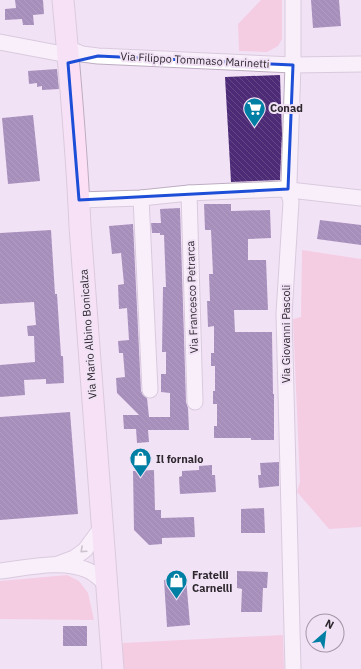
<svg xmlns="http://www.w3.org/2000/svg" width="361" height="669" font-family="'IBM Plex Sans',sans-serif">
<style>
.green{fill:#f8b3cb}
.building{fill:url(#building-back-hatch)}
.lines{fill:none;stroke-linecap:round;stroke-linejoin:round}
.street-casing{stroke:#bdadc1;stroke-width:17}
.secondary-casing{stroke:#bdadc1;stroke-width:23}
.street{stroke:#fff;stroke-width:15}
.secondary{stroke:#fddff5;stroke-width:21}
.oneway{stroke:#a09ea1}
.marked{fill:none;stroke:#1d4ed8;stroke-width:3;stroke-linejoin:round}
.labels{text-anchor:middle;stroke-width:4;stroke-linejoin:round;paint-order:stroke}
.street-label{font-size:11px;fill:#2d272e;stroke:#f2e2f6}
.poi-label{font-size:11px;font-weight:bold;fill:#2d272e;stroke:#f2e2f6;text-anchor:start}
</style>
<defs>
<pattern id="building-back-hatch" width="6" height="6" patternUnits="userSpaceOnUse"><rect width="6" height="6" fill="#4d2b76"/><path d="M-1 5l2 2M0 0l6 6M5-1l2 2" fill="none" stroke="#644885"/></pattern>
</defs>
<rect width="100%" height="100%" fill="#f2e2f6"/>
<!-- green -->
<g class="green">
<polygon points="261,0 282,0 282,39 278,46 267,52 239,51 238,24"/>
<polygon points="302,250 361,259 361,527 329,529 297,492 300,482 293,319 301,317"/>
<polygon points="67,575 79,581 88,593 94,620 0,619 0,581"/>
<polygon points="283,635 284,669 123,669 123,643"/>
</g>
<!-- building -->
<g class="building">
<polygon points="15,0 43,0 44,14 33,15 34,25 23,25 22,19 5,20 5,9 16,8"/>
<polygon points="311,0 339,0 341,26 313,28"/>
<polygon points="57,69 59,89 42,90 42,86 37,87 37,83 29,84 28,71"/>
<polygon points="280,75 282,134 280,180 231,182 225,77"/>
<polygon points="33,115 40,181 8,184 2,118"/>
<polygon points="204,204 231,204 231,211 270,210 271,238 248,239 248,260 266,260 268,310 234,310 235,332 272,332 273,394 274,394 274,440 251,440 251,438 214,438 214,426 217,426 217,404 213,404 213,391 215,391 215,366 211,366 211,353 214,353 214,326 208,327 207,301 210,301 209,274 213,274 211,230 205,230"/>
<polygon points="180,208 186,402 188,408 189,430 148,430 149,442 137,443 136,429 124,429 123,415 139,415 117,393 116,378 125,377 123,353 119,353 118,341 129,340 127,308 119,309 118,285 124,284 121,253 112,254 109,226 133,224 141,391 143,395 147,398 149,417 170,417 170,393 161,392 161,374 166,374 166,352 162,352 163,287 166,287 164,235 160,235 160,233 152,233 151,223 161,223 160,209"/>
<polygon points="320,220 361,225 361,245 317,239"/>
<polygon points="51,230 55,294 57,294 61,356 63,356 64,383 46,384 46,379 24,380 25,395 0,397 0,365 35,362 34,336 28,336 27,326 36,325 34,302 0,304 0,233"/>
<polygon points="70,412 78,514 0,520 0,417"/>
<polygon points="279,462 279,486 259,488 258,475 261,475 260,463"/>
<polygon points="212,465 212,475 215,475 216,492 180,494 179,477 182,476 182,471 199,470 199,466"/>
<polygon points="154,470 155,510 161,510 161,518 194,517 195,537 162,538 162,544 149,545 134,530 133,471"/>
<polygon points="264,508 265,533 241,533 241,509"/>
<polygon points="237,571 268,572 267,588 263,588 262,612 241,612 242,589 237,588"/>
<polygon points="186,578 190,625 167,627 164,580"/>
<rect x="63" y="626" width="24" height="20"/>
</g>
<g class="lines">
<defs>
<g id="street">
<polyline points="293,0 293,65 289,182 288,189 291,202 284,314 293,669"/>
<polyline points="0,42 68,55"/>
<polyline points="67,48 82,54 98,56 293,65 361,64"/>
<polyline points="189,193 195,402"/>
<polyline points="141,198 150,390"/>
<polyline points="79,200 141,198 189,193 281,189 361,198"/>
<polyline points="58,564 74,558 85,550 102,527"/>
<path d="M0,571C26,568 62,559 87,570C95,573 101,580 107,585"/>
</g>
<path id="secondary" d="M63,0C70,76 77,151 80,227L113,669"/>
</defs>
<!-- street casing -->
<use href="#street" class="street-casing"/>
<!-- secondary casing -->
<use href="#secondary" class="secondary-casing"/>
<!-- street -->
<use href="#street" class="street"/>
<!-- secondary -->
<use href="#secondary" class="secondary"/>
</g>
<!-- one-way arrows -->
<defs><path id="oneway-chevron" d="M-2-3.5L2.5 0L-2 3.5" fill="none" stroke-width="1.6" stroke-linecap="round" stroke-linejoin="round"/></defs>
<use class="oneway" href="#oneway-chevron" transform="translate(83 550) rotate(138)"/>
<!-- marked area -->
<path d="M0 0H361V669H0ZM98,56L293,65L288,189L79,200L68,63Z" fill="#f2e2f6" fill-opacity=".55" fill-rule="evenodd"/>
<path class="marked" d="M98,56L293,65L288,189L79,200L68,63Z"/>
<!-- icons -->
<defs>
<symbol id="supermarket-pin" viewBox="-11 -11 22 30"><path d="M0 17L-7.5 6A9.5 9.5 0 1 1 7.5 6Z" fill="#007fa4" stroke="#f2e2f6"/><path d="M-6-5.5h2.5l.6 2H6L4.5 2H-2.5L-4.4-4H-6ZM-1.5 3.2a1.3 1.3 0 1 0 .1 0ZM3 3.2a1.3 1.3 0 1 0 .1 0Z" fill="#fff"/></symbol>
<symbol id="shop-pin" viewBox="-11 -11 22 30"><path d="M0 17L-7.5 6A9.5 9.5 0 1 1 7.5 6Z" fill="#007fa4" stroke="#f2e2f6"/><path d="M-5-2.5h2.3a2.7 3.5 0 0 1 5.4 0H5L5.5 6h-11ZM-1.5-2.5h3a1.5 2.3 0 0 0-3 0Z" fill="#fff"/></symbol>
</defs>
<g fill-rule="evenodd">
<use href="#supermarket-pin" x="242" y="96" width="25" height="34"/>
<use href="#shop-pin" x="128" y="446" width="25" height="34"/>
<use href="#shop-pin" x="164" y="568" width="25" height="34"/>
</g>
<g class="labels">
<!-- street labels -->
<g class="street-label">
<text transform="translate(195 60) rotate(3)" y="4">Via Filippo Tommaso Marinetti</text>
<text transform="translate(192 297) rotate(-92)" y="4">Via Francesco Petrarca</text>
<text transform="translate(88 334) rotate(-94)" y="4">Via Mario Albino Bonicalza</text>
<text transform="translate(286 334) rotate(-90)" y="4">Via Giovanni Pascoli</text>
</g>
<!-- poi labels -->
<g class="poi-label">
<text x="270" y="112">Conad</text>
<text x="156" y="463">Il fornaio</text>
<text x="192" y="579">Fratelli<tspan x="192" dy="13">Carnelli</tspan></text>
</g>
</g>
<!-- north arrow -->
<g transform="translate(325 633) rotate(28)"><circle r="19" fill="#f2e2f6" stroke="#a397a6"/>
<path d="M0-3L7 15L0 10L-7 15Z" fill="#007fa4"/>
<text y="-6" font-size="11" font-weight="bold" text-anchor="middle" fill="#2d272e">N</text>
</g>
</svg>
